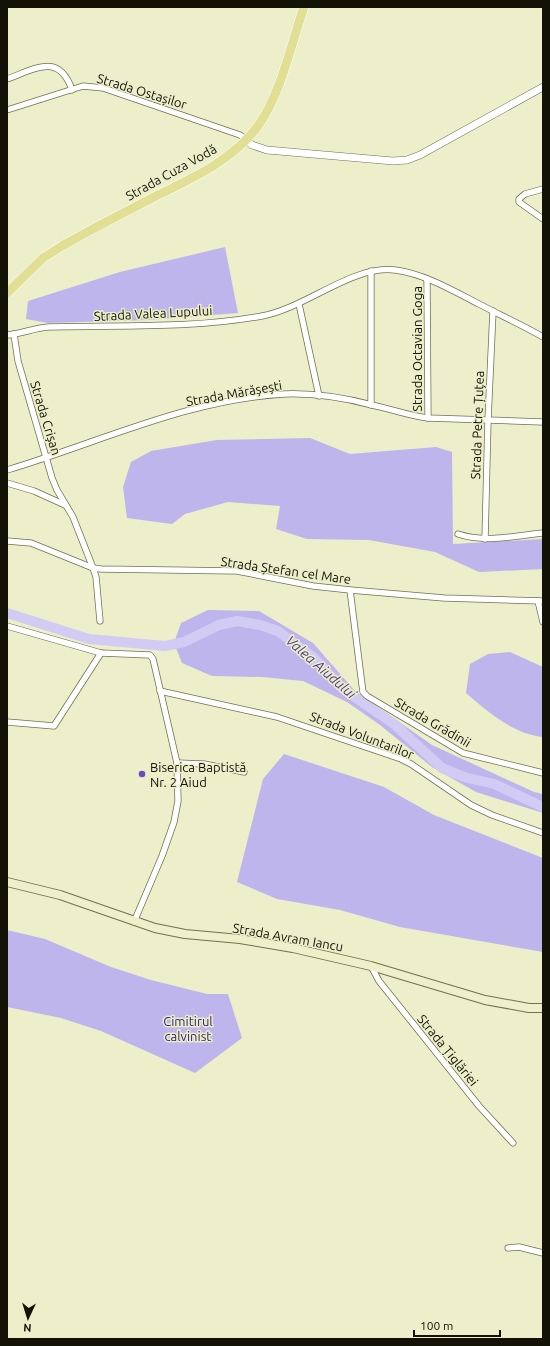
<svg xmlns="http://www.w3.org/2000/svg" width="550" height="1346" font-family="Ubuntu,sans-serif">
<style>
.green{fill:#bdb5ec}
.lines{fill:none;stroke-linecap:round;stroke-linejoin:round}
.river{stroke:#d2ccf4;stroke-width:10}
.minor-casing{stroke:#707150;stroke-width:7}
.tertiary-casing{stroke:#707150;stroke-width:8}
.secondary-casing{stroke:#707150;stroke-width:10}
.primary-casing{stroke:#fff;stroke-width:10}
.minor{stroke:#fff;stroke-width:5.5}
.tertiary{stroke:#fff;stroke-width:7}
.secondary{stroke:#efefc9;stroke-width:8}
.primary{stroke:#e0df94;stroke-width:9}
.poi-dot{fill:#6948c1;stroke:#edeeca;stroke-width:1.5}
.labels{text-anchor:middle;stroke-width:3;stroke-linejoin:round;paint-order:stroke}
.street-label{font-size:13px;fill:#121206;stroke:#edeeca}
.poi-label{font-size:13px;fill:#121206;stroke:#edeeca;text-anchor:start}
.park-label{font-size:13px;fill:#36216b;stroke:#edeeca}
.water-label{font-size:14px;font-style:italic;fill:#4f3c88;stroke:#edeeca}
</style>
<rect width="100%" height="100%" fill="#edeeca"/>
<!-- green -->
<g class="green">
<polygon points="225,247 238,313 149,320 48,323 26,319 28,301 120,272"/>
<polygon points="310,438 350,454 436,447 452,452 453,544 543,539 543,569 479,572 435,552 369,540 307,539 276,529 280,506 228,502 185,514 172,524 127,518 123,487 131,462 151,451 217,440"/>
<polygon points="208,610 259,611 313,643 355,691 432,745 534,792 543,794 543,813 476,792 432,767 380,725 347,702 303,681 262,677 212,676 182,663 174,643 181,623"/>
<path d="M510,652L543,667V737C513,734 488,712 466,693L470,664L488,654Z"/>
<polygon points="284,754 384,787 434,815 543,858 543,952 400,927 340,910 277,899 237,882 263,779"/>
<polygon points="7,930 45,939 111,967 151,980 207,994 228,994 242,1038 195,1073 101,1031 61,1018 7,1007"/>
</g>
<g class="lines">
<!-- river -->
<polyline class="river" points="7,613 89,639 165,646 184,642 219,625 237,621 260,625 278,631 314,658 343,689 394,724 442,768 464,777 494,784 543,807"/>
<defs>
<g id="minor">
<path d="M7,79C35,69 59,52 72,90"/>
<polyline points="7,110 83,86 103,88 240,135 245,139"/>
<polyline points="543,189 525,194 519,199 519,202 543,219"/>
<polyline points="371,271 371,405"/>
<polyline points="427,279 428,418"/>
<polyline points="299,304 319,396"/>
<polyline points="14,334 18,361 52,478 57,490 73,517 93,568 96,577 100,621"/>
<path d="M7,335C21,334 34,328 48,327C120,325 191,329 262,316C306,308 352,265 395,270C425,274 452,290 479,304C500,315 522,325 543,337"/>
<path d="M7,470C98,443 188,399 285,394C313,393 345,398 372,405C391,409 409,416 428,418L543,422"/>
<polyline points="7,483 34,491 65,505"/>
<path d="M458,534C485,543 515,536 543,533"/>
<polyline points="485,539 488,420 493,311"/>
<polyline points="7,541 31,543 93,568 101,569 237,571 313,586 350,590 444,598 543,601"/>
<polyline points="350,590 362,685 363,692 367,696 463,753 543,773"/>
<polyline points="538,601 543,622"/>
<polyline points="7,626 101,653 150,655 153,659 177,763 178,801 174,822 162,856 134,922"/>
<polyline points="160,691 277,717 401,759 411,764 471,805 492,815 543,833"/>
<polyline points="7,722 54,726 101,653"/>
<polyline points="177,763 204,764 244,772"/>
<polyline points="371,966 379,981 479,1106 513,1143"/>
<polyline points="508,1248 519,1247 543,1253"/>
</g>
<polyline id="tertiary" points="245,139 252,145 267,150 393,161 407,160 420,155 543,87"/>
<polyline id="secondary" points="7,882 60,895 155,928 185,934 240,939 293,948 371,966 485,1000 529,1008 543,1008"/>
<path id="primary" d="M7,293L43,258L62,246C93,228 125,212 156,196C193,178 233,160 258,126C281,94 291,44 304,7"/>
</defs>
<!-- minor casing -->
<use href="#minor" class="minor-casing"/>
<!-- tertiary casing -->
<use href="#tertiary" class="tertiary-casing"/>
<!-- secondary casing -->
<use href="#secondary" class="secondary-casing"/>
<!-- primary casing -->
<use href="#primary" class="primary-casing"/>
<!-- minor -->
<use href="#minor" class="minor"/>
<!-- tertiary -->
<use href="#tertiary" class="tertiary"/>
<!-- secondary -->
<use href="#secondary" class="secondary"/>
<!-- primary -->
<use href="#primary" class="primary"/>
</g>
<!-- markers -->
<circle class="poi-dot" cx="142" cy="774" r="4"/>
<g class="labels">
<!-- street labels -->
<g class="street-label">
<text transform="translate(142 91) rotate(17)" y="5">Strada Ostașilor</text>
<text transform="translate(171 172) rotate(-29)" y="5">Strada Cuza Vodă</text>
<text transform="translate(153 313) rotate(-3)" y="5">Strada Valea Lupului</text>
<text transform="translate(417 349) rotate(-90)" y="5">Strada Octavian Goga</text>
<text transform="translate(234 393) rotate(-10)" y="5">Strada Mărășești</text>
<text transform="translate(46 418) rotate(73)" y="5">Strada Crișan</text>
<text transform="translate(477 425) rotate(-88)" y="5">Strada Petre Țuțea</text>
<text transform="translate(286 570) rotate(8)" y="5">Strada Ștefan cel Mare</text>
<text transform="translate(433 722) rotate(30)" y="5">Strada Grădinii</text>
<text transform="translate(362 735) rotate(21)" y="5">Strada Voluntarilor</text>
<text transform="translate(288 937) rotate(10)" y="5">Strada Avram Iancu</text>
<text transform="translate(448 1050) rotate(51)" y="5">Strada Țiglăriei</text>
</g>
<!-- poi labels -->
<g class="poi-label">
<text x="150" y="772">Biserica Baptistă<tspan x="150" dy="15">Nr. 2 Aiud</tspan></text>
</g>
<!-- park labels -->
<g class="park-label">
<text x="188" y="1026">Cimitirul<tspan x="188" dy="15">calvinist</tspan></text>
</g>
<!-- water labels -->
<g class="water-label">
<text transform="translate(321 667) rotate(41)" y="5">Valea Aiudului</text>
</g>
</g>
<!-- border -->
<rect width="550" height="1346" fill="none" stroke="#121206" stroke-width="16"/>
<!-- north arrow -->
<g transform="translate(28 1318) rotate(184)" stroke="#edeeca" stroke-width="3" paint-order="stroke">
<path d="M0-3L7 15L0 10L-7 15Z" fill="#121206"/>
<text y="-6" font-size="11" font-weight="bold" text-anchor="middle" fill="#121206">N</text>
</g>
<!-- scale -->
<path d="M414 1330v6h86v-6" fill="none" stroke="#121206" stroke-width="2"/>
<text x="420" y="1330" font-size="12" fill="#121206" stroke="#edeeca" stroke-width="3" paint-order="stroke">100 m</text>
</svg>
